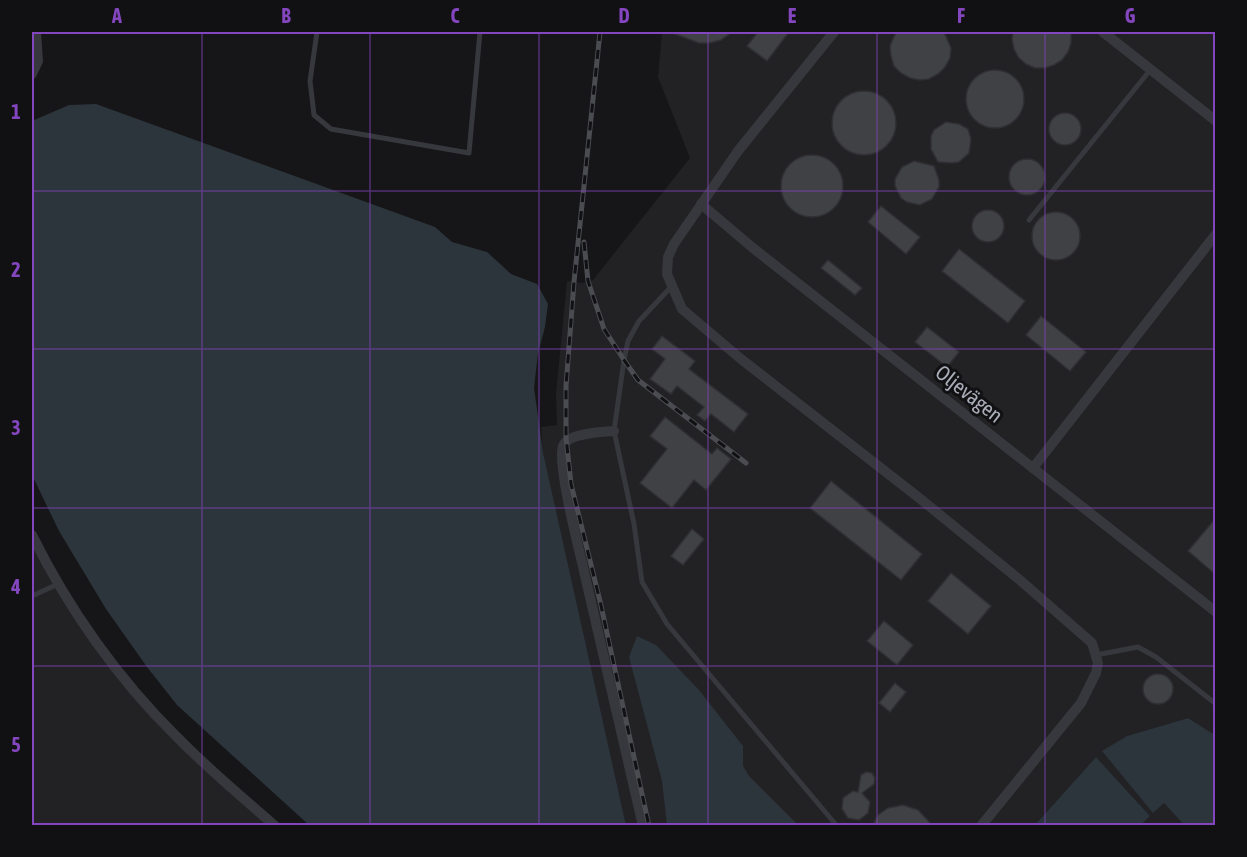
<svg xmlns="http://www.w3.org/2000/svg" width="1247" height="857" font-family="'Asap Condensed',sans-serif">
<style>
.built{fill:#222225}
.water{fill:#2c353c}
.building{fill:#404145;stroke:#303034;stroke-width:1.5}
.lines{fill:none;stroke-linecap:round;stroke-linejoin:round}
.lane{stroke:#37383d;stroke-width:5}
.street{stroke:#37383d;stroke-width:10}
.rail-casing{stroke:#4a4c52;stroke-width:5}
.rail{stroke:#111113;stroke-width:3;stroke-dasharray:9;stroke-linecap:butt}
.grid{fill:none;stroke:#8446be;stroke-width:1.5;stroke-opacity:0.55}
.labels{text-anchor:middle;stroke-width:6;stroke-linejoin:round;paint-order:stroke}
.street-label{font-size:21px;fill:#a8adb8;stroke:#111113}
.neatline{fill:none;stroke:#8446be;stroke-width:2}
.grid-label{font-size:20px;text-anchor:middle;font-weight:bold;fill:#8446be}
</style>
<rect width="100%" height="100%" fill="#161618"/>
<!-- built -->
<g class="built">
<polygon points="662,32 1215,32 1215,735 1188,718 1127,736 1153,812 1164,803 1184,825 1141,825 1150,816 1096,757 1035,825 626,825 543,452 541,427 557,425 556,394 567,281 583,283 593,280 690,158 658,77"/>
<polygon points="32,535 42,557 143,700 275,825 32,825"/>
</g>
<!-- water -->
<g class="water">
<polygon points="96,104 435,227 452,242 487,252 511,274 537,284 548,304 545,327 538,353 534,388 543,452 626,825 309,825 177,705 147,667 106,609 59,531 32,475 32,121 69,105"/>
<polygon points="637,636 656,645 699,690 743,746 743,766 749,776 798,825 667,825 662,781 629,657"/>
<polygon points="1188,718 1215,735 1215,825 1184,825 1164,803 1153,813 1102,751 1127,736"/>
<polygon points="1096,757 1150,816 1141,825 1035,825"/>
</g>
<!-- building -->
<g class="building">
<polygon points="670,32 732,32 721,40 710,43 699,43"/>
<polygon points="758,32 789,32 767,61 747,46"/>
<polygon points="896,32 944,32 951,48 950,58 945,67 938,74 929,79 920,80 910,78 901,73 894,66 891,56 890,46"/>
<polygon points="1013,32 1071,32 1071,43 1068,52 1062,60 1054,65 1045,68 1035,68 1026,64 1019,58 1014,49 1012,39"/>
<circle cx="995" cy="99" r="29"/>
<circle cx="864" cy="123" r="32"/>
<circle cx="1065" cy="129" r="16"/>
<polygon points="946,122 959,124 968,129 971,139 969,153 959,162 952,163 938,162 931,149 931,136 934,130"/>
<circle cx="812" cy="186" r="31"/>
<circle cx="1027" cy="177" r="18"/>
<polygon points="914,161 934,166 939,180 939,187 932,199 920,205 907,202 901,198 895,186 895,179 902,167"/>
<polygon points="881,206 920,237 906,254 868,222"/>
<circle cx="988" cy="226" r="16"/>
<circle cx="1056" cy="236" r="24"/>
<polygon points="959,249 1025,301 1008,323 942,271"/>
<polygon points="828,260 862,288 855,295 821,268"/>
<polygon points="1041,316 1086,352 1070,371 1026,335"/>
<polygon points="927,327 959,352 947,367 915,342"/>
<polygon points="662,336 695,361 689,369 748,414 734,432 711,414 705,421 697,415 704,407 677,386 671,394 650,379 665,359 652,349"/>
<polygon points="665,417 712,454 717,448 731,459 706,490 694,480 672,508 640,483 667,449 650,436"/>
<polygon points="831,481 922,554 901,580 810,508"/>
<polygon points="1215,519 1215,574 1188,551"/>
<polygon points="692,529 704,539 683,565 671,556"/>
<polygon points="951,573 991,606 968,634 928,601"/>
<polygon points="884,621 913,645 897,665 867,641"/>
<circle cx="1158" cy="689" r="15"/>
<polygon points="895,683 906,692 890,712 879,703"/>
<polygon points="866,772 872,773 875,778 874,784 862,793 870,802 868,813 859,820 848,818 842,809 843,798 853,791 858,792 861,775"/>
<polygon points="903,805 918,810 932,825 873,825 878,815 888,808"/>
</g>
<g class="lines">
<!-- lane -->
<g class="lane">
<polyline points="317,32 310,81 314,115 331,129 469,153 480,32"/>
<polyline points="1029,220 1151,69"/>
<polyline points="671,287 639,321 628,341 624,360 614,431 634,524 642,582 667,624 837,826"/>
<polyline points="32,596 58,584"/>
<polyline points="1096,655 1138,647 1156,657 1216,704"/>
</g>
<!-- street -->
<g class="street">
<polyline points="834,32 738,151 674,244 668,257 667,274 682,309 741,359 918,497 1021,581 1092,643 1098,663 1096,673 1081,703 981,826"/>
<polyline points="1103,32 1216,121"/>
<polyline points="32,74 38,61 36,32"/>
<polyline points="701,204 753,248 1216,612"/>
<path d="M614,431C602,432 568,433 563,446C557,464 578,545 583,567C603,653 623,739 643,826"/>
<polyline points="1033,468 1216,234"/>
<path d="M32,535C68,608 118,679 176,736C207,768 241,796 275,826"/>
</g>
<defs>
<g id="rail">
<polyline points="600,32 574,282 566,386 566,437 571,484 600,601 649,826"/>
<polyline points="584,242 588,281 604,329 624,360 638,380 746,463"/>
</g>
</defs>
<!-- rail casing -->
<use href="#rail" class="rail-casing"/>
<!-- rail -->
<use href="#rail" class="rail"/>
</g>
<!-- grid -->
<path class="grid" d="M202,32V826M370,32V826M539,32V826M708,32V826M877,32V826M1045,32V826M32,191H1216M32,349H1216M32,508H1216M32,666H1216"/>
<g class="labels">
<!-- street labels -->
<g class="street-label">
<text transform="translate(969 394) rotate(38)" y="7">Oljevägen</text>
</g>
</g>
<!-- border -->
<rect width="1247" height="857" fill="none" stroke="#111113" stroke-width="66"/>
<rect x="33" y="33" width="1181" height="791" class="neatline"/>
<g class="grid-label">
<text x="117" y="23">A</text>
<text x="286" y="23">B</text>
<text x="455" y="23">C</text>
<text x="624" y="23">D</text>
<text x="792" y="23">E</text>
<text x="961" y="23">F</text>
<text x="1130" y="23">G</text>
<text x="16" y="119">1</text>
<text x="16" y="277">2</text>
<text x="16" y="435">3</text>
<text x="16" y="594">4</text>
<text x="16" y="752">5</text>
</g>
</svg>
